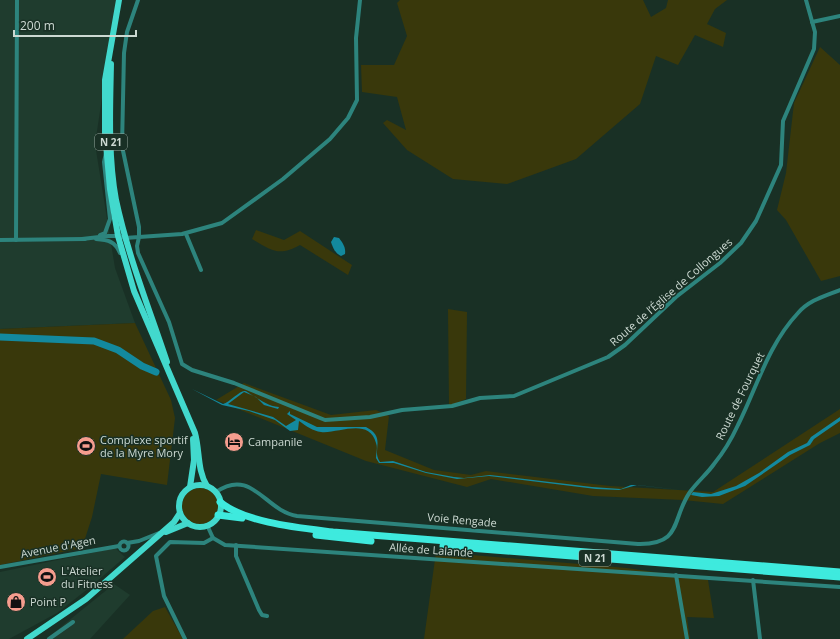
<svg xmlns="http://www.w3.org/2000/svg" width="840" height="639" font-family="'Open Sans',sans-serif">
<style>
.built{fill:#1f3c2e}
.green{fill:#39380b}
.water{fill:#13899e}
.lines{fill:none;stroke-linecap:round;stroke-linejoin:round}
.river{stroke:#13899e;stroke-width:7}
.minor{stroke:#2d847d;stroke-width:4}
.primary{stroke:#42d9cd;stroke-width:6}
.trunk{stroke:#3eeade;stroke-width:7}
.labels{text-anchor:middle;stroke-width:3;stroke-linejoin:round;paint-order:stroke}
.shield{fill:#193025;stroke:#96a69e;stroke-width:1}
.shield-label{font-size:10px;font-weight:bold;fill:#ccd9d2}
.street-label{font-size:11px;fill:#ccd9d2;stroke:#193025}
.poi-label{font-size:11px;fill:#ccd9d2;stroke:#193025;text-anchor:start}
</style>
<rect width="100%" height="100%" fill="#193025"/>
<!-- built -->
<g class="built">
<polygon points="0,0 117,0 95,144 115,268 135,323 0,329"/>
<polygon points="115,548 125,557 89,588 57,613 9,639 0,639 0,572"/>
<polygon points="114,584 130,595 90,639 46,639"/>
</g>
<!-- green -->
<g class="green">
<polygon points="400,0 643,0 651,17 666,8 668,0 727,0 715,9 707,24 726,33 723,47 695,35 678,65 656,56 640,104 576,159 507,184 453,179 407,150 383,123 387,120 406,130 397,97 362,92 361,65 394,65 407,36 397,3"/>
<polygon points="820,47 840,65 840,276 821,281 786,220 777,210 786,173 794,103"/>
<path d="M256,230L284,240L300,231L352,265L348,275L300,245C279,257 271,250 252,239Z"/>
<polygon points="448,309 467,312 466,399 449,406"/>
<polygon points="135,323 171,400 175,418 167,485 101,474 92,517 82,548 0,565 0,329"/>
<polygon points="244,383 331,415 376,410 389,416 385,450 434,470 471,475 486,471 610,486 713,492 840,409 840,433 820,443 723,504 683,500 593,496 491,479 467,487 366,461 216,400"/>
<circle cx="200" cy="506" r="18"/>
<polygon points="436,552 627,568 708,580 714,618 687,617 690,639 424,639"/>
<polygon points="165,607 183,639 123,639 153,611"/>
</g>
<!-- water -->
<g class="water">
<path d="M334,237L339,238C343,243 346,248 345,254L341,256C335,253 333,248 331,242Z"/>
<path d="M192,389L223,404C230,402 240,390 245,391C246,391 249,393 250,394C260,399 267,406 279,407L278,409L264,405L256,397L244,392L228,404L273,417L286,426L296,420L287,414L290,411V414L317,427H366C387,438 371,450 380,462L393,461L426,472L454,477L464,478L490,475L592,487L621,489L631,485H638L688,491L637,485L619,490L596,489L489,476L457,479L426,473L394,463H379L376,458C376,453 378,448 376,443C369,417 338,434 321,432C313,431 306,426 299,421L298,430L290,431L275,420L249,411L222,405Z"/>
<polygon points="840,417 840,421 814,439 810,445 790,455 745,486 719,496 702,497 691,495 693,492 711,494 736,486 759,473 788,452 807,443 811,437"/>
</g>
<g class="lines">
<!-- river -->
<polyline class="river" points="0,337 94,341 118,350 142,366 156,372"/>
<!-- minor -->
<g class="minor">
<polyline points="360,0 356,38 357,100 348,118 330,139 283,179 222,223 182,234 139,237 137,246 138,253 169,322 182,364 192,370 234,383 325,420 370,417 402,410 452,406 480,398 514,396 608,357 625,345 676,297 720,263 741,243 756,221 781,165 783,121 814,49 815,32 806,0"/>
<polyline points="812,22 840,16"/>
<polyline points="186,234 201,270"/>
<polyline points="100,235 105,233 110,219 104,162 106,153"/>
<polyline points="82,239 108,236 118,236 125,238 139,237 139,227 122,146 124,53 127,32 138,0"/>
<path d="M96,239C108,240 115,241 120,253"/>
<polyline points="0,240 85,239"/>
<polyline points="16,240 17,0"/>
<path d="M216,492C252,467 265,511 297,516L638,544C683,545 671,519 690,492C697,482 707,474 714,464C723,453 732,438 738,425C757,387 768,345 798,313C809,300 825,296 840,290"/>
<polyline points="207,525 213,538 225,545 840,587"/>
<circle cx="124" cy="546" r="4.5"/>
<polyline points="127,543 139,541 159,533"/>
<polyline points="236,545 236,556 259,610 262,615 267,616"/>
<polyline points="0,567 119,546"/>
<polyline points="676,575 687,639"/>
<polyline points="753,580 760,639"/>
<polyline points="49,639 73,622"/>
<polyline points="185,639 164,596 156,556 170,542 204,543 213,538"/>
</g>
<!-- primary -->
<g class="primary">
<path d="M119,0L105,80V133L110,189L118,236L134,291L195,433C200,451 197,470 207,486"/>
<path d="M111,64C110,108 108,156 116,200C128,256 149,308 167,362"/>
<circle cx="200" cy="506" r="21"/>
<polyline points="190,487 194,460 193,439"/>
<polyline points="166,532 188,523"/>
<polyline points="27,639 86,599 174,522 180,513"/>
</g>
<!-- trunk -->
<g class="trunk">
<path d="M220,502C245,523 301,528 333,532L840,572"/>
<polyline points="218,515 242,518"/>
<polyline points="316,535 371,541"/>
<polyline points="443,546 840,577"/>
</g>
</g>
<!-- icons -->
<defs>
<symbol id="hotel-disc" viewBox="-11 -11 22 22"><circle r="9.5" fill="#f59d8e" stroke="#193025"/><path d="M-6-4.5h1.5V1H6V5H4.5V3h-9V5H-6ZM-4 0a1.8 1.8 0 1 1 3.6 0ZM.5 0V-2.5h3Q6-2.5 6 0Z" fill="#111"/></symbol>
<symbol id="stadium-disc" viewBox="-11 -11 22 22"><circle r="9.5" fill="#f59d8e" stroke="#193025"/><path d="M0-5a6.5 5 0 1 0 0 10a6.5 5 0 1 0 0-10ZM-3.5-1.8h7v3.6h-7Z" fill="#111"/></symbol>
<symbol id="shop-disc" viewBox="-11 -11 22 22"><circle r="9.5" fill="#f59d8e" stroke="#193025"/><path d="M-5-2.5h2.3a2.7 3.5 0 0 1 5.4 0H5L5.5 6h-11ZM-1.5-2.5h3a1.5 2.3 0 0 0-3 0Z" fill="#111"/></symbol>
</defs>
<g fill-rule="evenodd">
<use href="#hotel-disc" x="223" y="431" width="22" height="22"/>
<use href="#stadium-disc" x="75" y="435" width="22" height="22"/>
<use href="#stadium-disc" x="36" y="566" width="22" height="22"/>
<use href="#shop-disc" x="5" y="591" width="22" height="22"/>
</g>
<g class="labels">
<!-- shield labels -->
<g class="shield">
<rect x="95" y="134" width="32" height="16" rx="3"/>
<rect x="579" y="550" width="32" height="16" rx="3"/>
</g>
<g class="shield-label">
<text x="111" y="146">N 21</text>
<text x="595" y="562">N 21</text>
</g>
<!-- street labels -->
<g class="street-label">
<text transform="translate(671 292) rotate(-41)" y="4">Route de l’Église de Collongues</text>
<text transform="translate(740 396) rotate(-64)" y="4">Route de Fourquet</text>
<text transform="translate(462 520) rotate(5)" y="4">Voie Rengade</text>
<text transform="translate(58 547) rotate(-11)" y="4">Avenue d'Agen</text>
<text transform="translate(431 550) rotate(4)" y="4">Allée de Lalande</text>
</g>
<!-- poi labels -->
<g class="poi-label">
<text x="100" y="444">Complexe sportif<tspan x="100" dy="13">de la Myre Mory</tspan></text>
<text x="248" y="446">Campanile</text>
<text x="61" y="575">L'Atelier<tspan x="61" dy="13">du Fitness</tspan></text>
<text x="30" y="606">Point P</text>
</g>
</g>
<!-- scale -->
<path d="M14 30v6h122v-6" fill="none" stroke="#ccd9d2" stroke-width="2"/>
<text x="20" y="30" font-size="12" fill="#ccd9d2" stroke="#193025" stroke-width="3" paint-order="stroke">200 m</text>
</svg>
